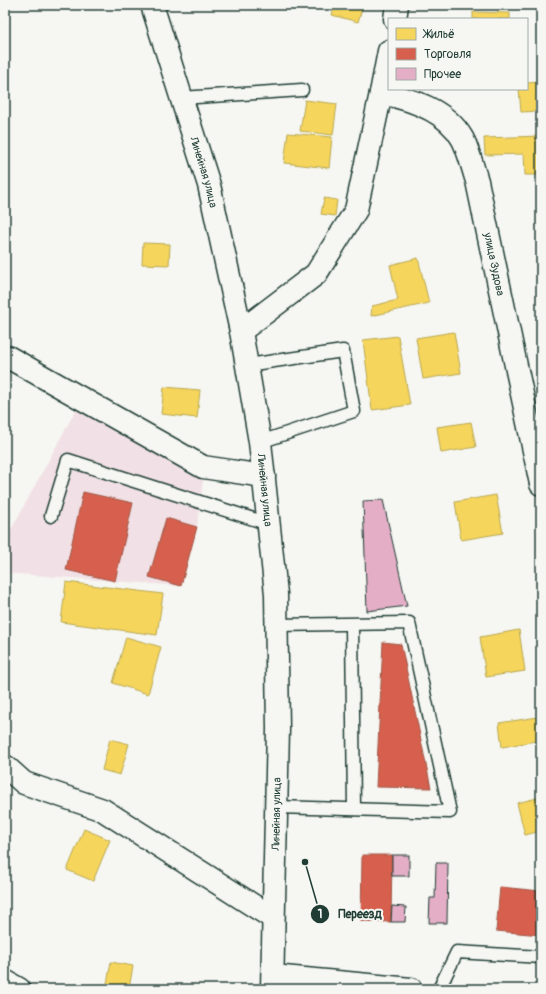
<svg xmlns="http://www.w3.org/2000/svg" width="546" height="994" font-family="Pangolin,sans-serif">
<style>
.built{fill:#f1e0e5}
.homes{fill:#f6d55c;stroke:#b6a750}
.shops{fill:#d6604d;stroke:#9f5646}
.building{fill:#e4aec6;stroke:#1f3d34}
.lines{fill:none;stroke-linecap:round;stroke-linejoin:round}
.lane-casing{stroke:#1f3d34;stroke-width:15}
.street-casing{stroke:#1f3d34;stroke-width:25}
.secondary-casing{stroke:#1f3d34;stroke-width:25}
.lane{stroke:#f6f6f2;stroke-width:12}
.street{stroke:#f6f6f2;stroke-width:22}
.secondary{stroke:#f6f6f2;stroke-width:22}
.labels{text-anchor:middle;stroke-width:4;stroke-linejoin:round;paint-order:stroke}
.street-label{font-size:11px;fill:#1f3d34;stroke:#f6f6f2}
.leader{fill:none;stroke:#1f3d34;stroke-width:1.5}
.callout-dot{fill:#1f3d34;stroke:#f6f6f2;stroke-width:1.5}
.mark-label{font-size:12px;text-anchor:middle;font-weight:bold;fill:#fff}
.callout-label{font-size:12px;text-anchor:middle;font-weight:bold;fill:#1f3d34;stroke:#f6f6f2;stroke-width:4;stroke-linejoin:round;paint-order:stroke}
</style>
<rect width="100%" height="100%" fill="#f6f6f2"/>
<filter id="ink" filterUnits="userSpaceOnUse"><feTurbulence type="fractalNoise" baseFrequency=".025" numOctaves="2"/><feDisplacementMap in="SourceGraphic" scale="8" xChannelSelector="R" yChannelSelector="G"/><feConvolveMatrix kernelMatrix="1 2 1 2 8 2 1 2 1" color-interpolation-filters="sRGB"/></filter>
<g filter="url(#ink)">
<!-- built -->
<polygon class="built" points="77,408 203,479 197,527 181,586 5,573 5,541"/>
<!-- homes -->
<g class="homes">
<polygon points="335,5 363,5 358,22 332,15"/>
<polygon points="473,12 510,13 510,19 473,19"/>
<polygon points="541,82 541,111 521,112 519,89 527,89 527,83"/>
<polygon points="305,100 337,104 333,135 300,131"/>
<polygon points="288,133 332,137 329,168 284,163"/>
<polygon points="541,136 541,175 525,175 524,154 485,155 484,138"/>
<polygon points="324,198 337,200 335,216 321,214"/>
<polygon points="143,243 170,244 169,265 142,264"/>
<polygon points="418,258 429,303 371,316 372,306 398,300 390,265"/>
<polygon points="454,332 461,373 423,379 416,338"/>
<polygon points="398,336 410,405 372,410 363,340"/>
<polygon points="164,387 200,390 197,418 161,414"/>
<polygon points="471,422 476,447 441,453 437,427"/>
<polygon points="496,495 503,533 461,540 455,502"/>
<polygon points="66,582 163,594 157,635 61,622"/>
<polygon points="519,630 525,671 486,677 480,637"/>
<polygon points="126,637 161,647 148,694 113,683"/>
<polygon points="538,717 541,740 502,747 499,723"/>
<polygon points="110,739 129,744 120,775 102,770"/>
<polygon points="541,797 541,831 525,835 517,803"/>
<polygon points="84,829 110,840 93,881 67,870"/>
<polygon points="111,962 133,966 129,989 106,989"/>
</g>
<!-- shops -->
<g class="shops">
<polygon points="83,492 133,503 115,581 66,570"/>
<polygon points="166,518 197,527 181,586 149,577"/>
<polygon points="383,642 401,644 431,788 376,787"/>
<polygon points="362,855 392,855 391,922 361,921"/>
<polygon points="500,887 541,891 541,935 496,931"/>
</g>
<!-- building -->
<g class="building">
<polygon points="383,500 407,606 367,611 363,501"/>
<rect x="392" y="855" width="17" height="21"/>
<polygon points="436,863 448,863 447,923 429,923 430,898 435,898"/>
<polygon points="392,906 406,907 405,922 391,922"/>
</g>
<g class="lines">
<defs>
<g id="lane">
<polyline points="181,98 302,90"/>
<polyline points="247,365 343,351 354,411 260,442"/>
<polyline points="51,516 68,460 269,524"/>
<polyline points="276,625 409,623 450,812 276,807"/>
<polyline points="352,625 354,809"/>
<polyline points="439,989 457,952 541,957"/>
</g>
<g id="street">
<polyline points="395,19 397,5"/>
<path id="s1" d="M381,93C411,99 446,110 462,138C468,148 473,169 477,181L541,484"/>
<polyline points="241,331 316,274 356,210 381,93 389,51"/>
<polyline points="5,357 8,357 203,467 264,476"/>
<polyline points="5,766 24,783 103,810 273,918"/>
<polyline points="5,981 19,989"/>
</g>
<g id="secondary">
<path id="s2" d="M152,5L209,185L241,331L260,442L276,594L278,729L272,989"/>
<polyline points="273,976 411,989"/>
</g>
</defs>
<!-- lane casing -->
<use href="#lane" class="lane-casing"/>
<!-- street casing -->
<use href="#street" class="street-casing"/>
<!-- secondary casing -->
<use href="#secondary" class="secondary-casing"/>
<!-- lane -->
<use href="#lane" class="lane"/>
<!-- street -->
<use href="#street" class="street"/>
<!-- secondary -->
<use href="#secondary" class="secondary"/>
</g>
</g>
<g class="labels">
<!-- street labels -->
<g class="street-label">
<text dy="4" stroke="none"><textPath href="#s2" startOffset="175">Линейная улица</textPath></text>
<text dy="4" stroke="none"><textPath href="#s1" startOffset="226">улица Зудова</textPath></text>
<text dy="4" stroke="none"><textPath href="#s2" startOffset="499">Линейная улица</textPath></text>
<text transform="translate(276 814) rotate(-89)" y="4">Линейная улица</text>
</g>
</g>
<!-- callouts -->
<path class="leader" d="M305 862L320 914"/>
<g class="callout-dot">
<circle cx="305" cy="862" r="4"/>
<circle cx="320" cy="914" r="10"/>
</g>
<g class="mark-label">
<text x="320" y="918">1</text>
</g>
<g class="callout-label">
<text x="360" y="918">Переезд</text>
</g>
<!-- margin -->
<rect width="546" height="994" fill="none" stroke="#f6f6f2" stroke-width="20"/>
<rect x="10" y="10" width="526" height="974" fill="none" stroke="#1f3d34" stroke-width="1.5" filter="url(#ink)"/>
<!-- legend -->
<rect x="388" y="18" width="140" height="72" fill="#f6f6f2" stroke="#a0aca6"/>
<rect x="396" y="28" width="20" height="12" fill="#f6d55c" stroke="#a0aca6"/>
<text x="424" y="38" font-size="12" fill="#1f3d34">Жильё</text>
<rect x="396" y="48" width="20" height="12" fill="#d6604d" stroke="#a0aca6"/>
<text x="424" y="58" font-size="12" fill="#1f3d34">Торговля</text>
<rect x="396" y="68" width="20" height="12" fill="#e4aec6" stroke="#a0aca6"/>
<text x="424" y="78" font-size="12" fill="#1f3d34">Прочее</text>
</svg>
